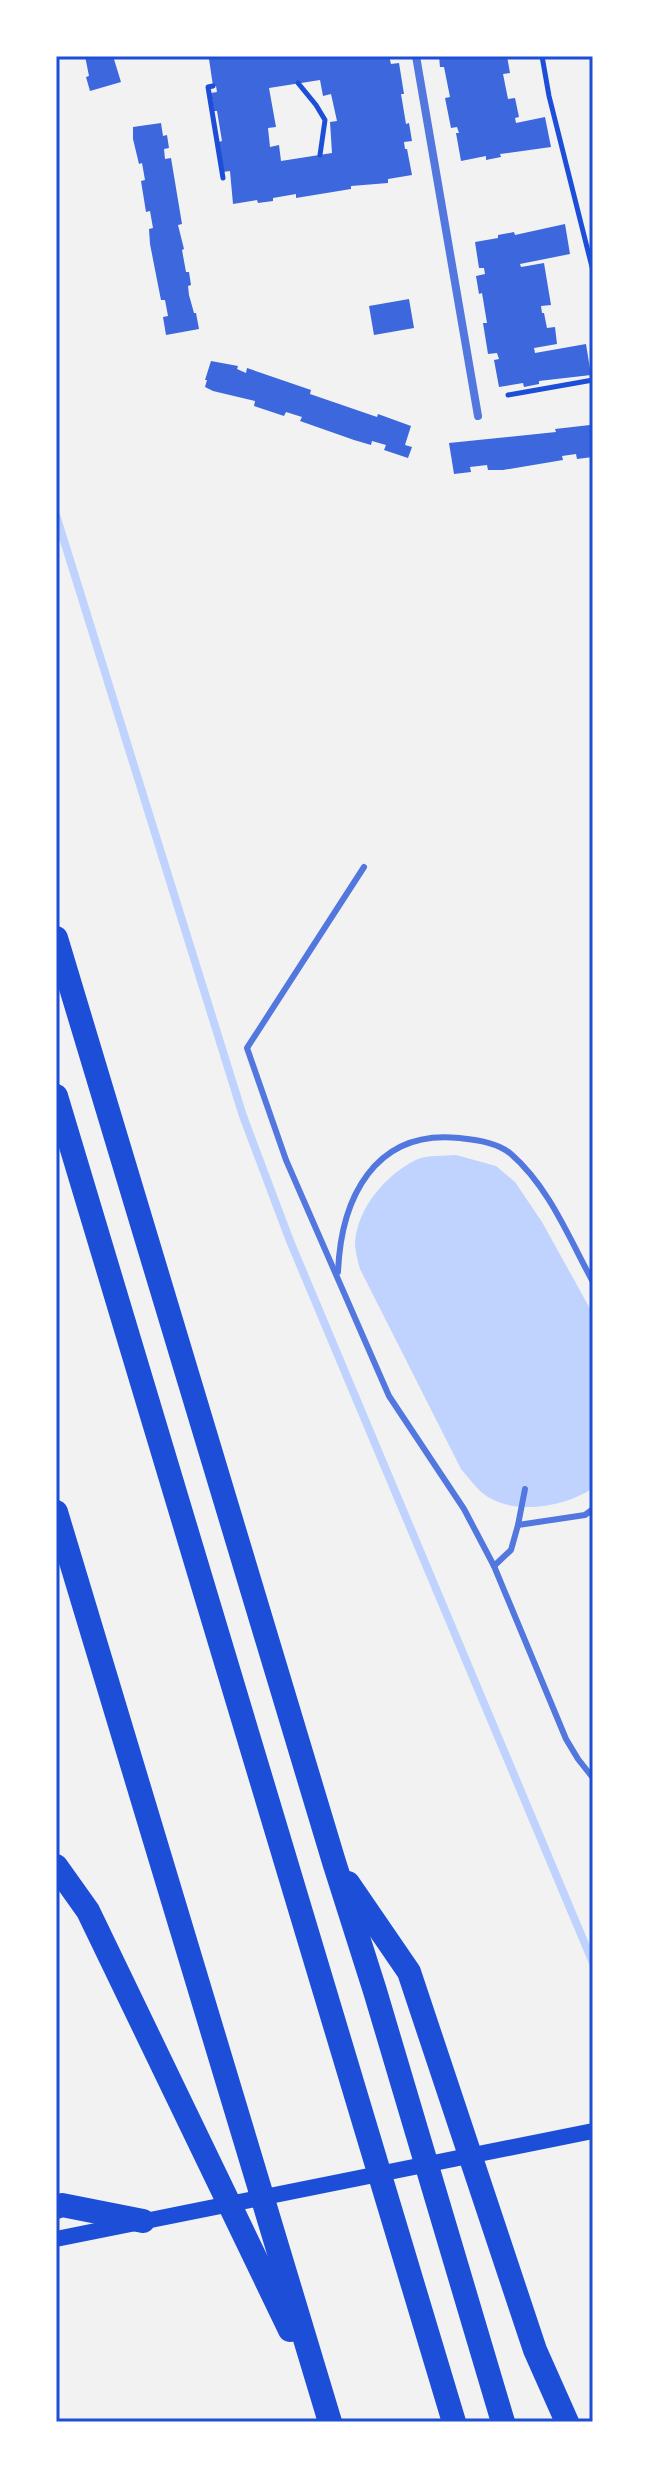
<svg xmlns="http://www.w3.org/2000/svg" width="649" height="2478" font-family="Raleway,sans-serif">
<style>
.water{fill:#bfd3fe}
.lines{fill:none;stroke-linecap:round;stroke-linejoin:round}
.stream{stroke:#bfd3fe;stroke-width:8}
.building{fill:#3d67dc;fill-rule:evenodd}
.path{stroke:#1d4ed8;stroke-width:5}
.service{stroke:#5277de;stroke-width:6}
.minor{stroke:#5277de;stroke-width:8}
.secondary{stroke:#1d4ed8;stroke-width:16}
.motorway{stroke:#1d4ed8;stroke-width:24}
.neatline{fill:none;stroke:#1d4ed8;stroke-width:3}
</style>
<rect width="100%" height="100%" fill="#f2f2f2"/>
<!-- water -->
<path class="water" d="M456,1155L496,1166L515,1182L542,1222L593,1314V1488C565,1507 517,1515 488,1497C477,1490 469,1478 461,1469L360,1269C358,1261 355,1251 355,1243C357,1208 387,1173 418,1159C428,1155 444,1156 456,1155Z"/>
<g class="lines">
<!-- stream -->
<polyline class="stream" points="56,515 243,1116 290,1241 593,1963"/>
</g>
<!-- building -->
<g class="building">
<polygon points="85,56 113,56 121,82 90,91 86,77 89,76"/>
<path d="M231,56H389L391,64L399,63L404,94H401L406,124L409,123L412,141L404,142L405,149H407L412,175L388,179V183L351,186V189L296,198V194L273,198V201L258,203L257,200L233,204L230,171L223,172L218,142L222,141L217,111H214L211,93L217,92L216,86H213L209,59ZM320,80L323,96L331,94L337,121L330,122L332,153L281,161L279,145L270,147L268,128L276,127L269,88Z"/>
<polygon points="439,56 507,56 510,73 503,74 508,99 515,98 519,117 515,118 516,123 545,117 551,147 500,154 501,157 486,160 486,156 461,161 456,133 459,133 457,127 451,128 445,98 450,97 444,67 440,67"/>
<polygon points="161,123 163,136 167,135 169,148 164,149 165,159 171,158 182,224 178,225 184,249 182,250 186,272 189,272 191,285 188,286 189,295 194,313 196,313 199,329 166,335 163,317 168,316 165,300 161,300 158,285 150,244 149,229 153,228 150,211 146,212 141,181 145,180 142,163 139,164 133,139 133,127"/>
<polygon points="565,224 570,254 520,264 521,267 544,263 551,305 541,306 542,313 544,313 547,328 555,327 557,344 534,348 535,353 586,344 591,375 539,381 539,384 524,387 523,383 499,387 494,360 499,359 497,353 488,354 483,323 487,323 482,293 479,294 476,276 485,274 484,268 479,268 475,242 498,238 498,235 514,232 515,235"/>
<polygon points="409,299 414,328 374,335 369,306"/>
<polygon points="211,361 238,366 237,369 246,373 247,368 311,390 310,394 377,417 378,414 411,426 405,445 412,447 408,458 384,450 386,445 372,441 371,445 354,440 300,421 302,417 286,412 284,416 254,406 255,401 213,391 205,387 207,380 205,380"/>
<polygon points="590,425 593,457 577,459 576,454 562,456 563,460 503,470 488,470 487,465 470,467 471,472 454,474 449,443 556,432 555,429"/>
</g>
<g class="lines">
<!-- path -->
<g class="path">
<polyline points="542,56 549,96 593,271 593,291"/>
<polyline points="298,83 316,105 325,120 320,155"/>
<polyline points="213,86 208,87 223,178"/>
<polyline points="508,395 593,380"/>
</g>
<!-- service -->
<g class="service">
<polyline points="364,867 247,1048 286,1160 389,1396 464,1509 494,1566 566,1739 578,1759 593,1778"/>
<path d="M338,1272C341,1199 374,1129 459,1138C476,1140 497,1142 511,1154C549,1187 569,1238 593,1282"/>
<polyline points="518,1525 525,1489"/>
<polyline points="494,1566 511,1550 518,1525 585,1515 593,1509"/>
</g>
<!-- minor -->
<polyline class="minor" points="416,56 478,416"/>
<!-- secondary -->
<polyline class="secondary" points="56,2239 593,2131"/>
<!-- motorway -->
<g class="motorway">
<polyline points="56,938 334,1862 375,1991 503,2422"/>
<polyline points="56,1096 454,2422"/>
<polyline points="56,1512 330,2422"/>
<polyline points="56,1866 88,1911 290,2330"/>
<polyline points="348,1883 409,1972 535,2350 567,2422"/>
<polyline points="56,2207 62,2205 143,2221"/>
</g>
</g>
<!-- border -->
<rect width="649" height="2478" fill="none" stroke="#ffffff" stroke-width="116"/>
<rect x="58" y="58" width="533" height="2362" class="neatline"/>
</svg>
